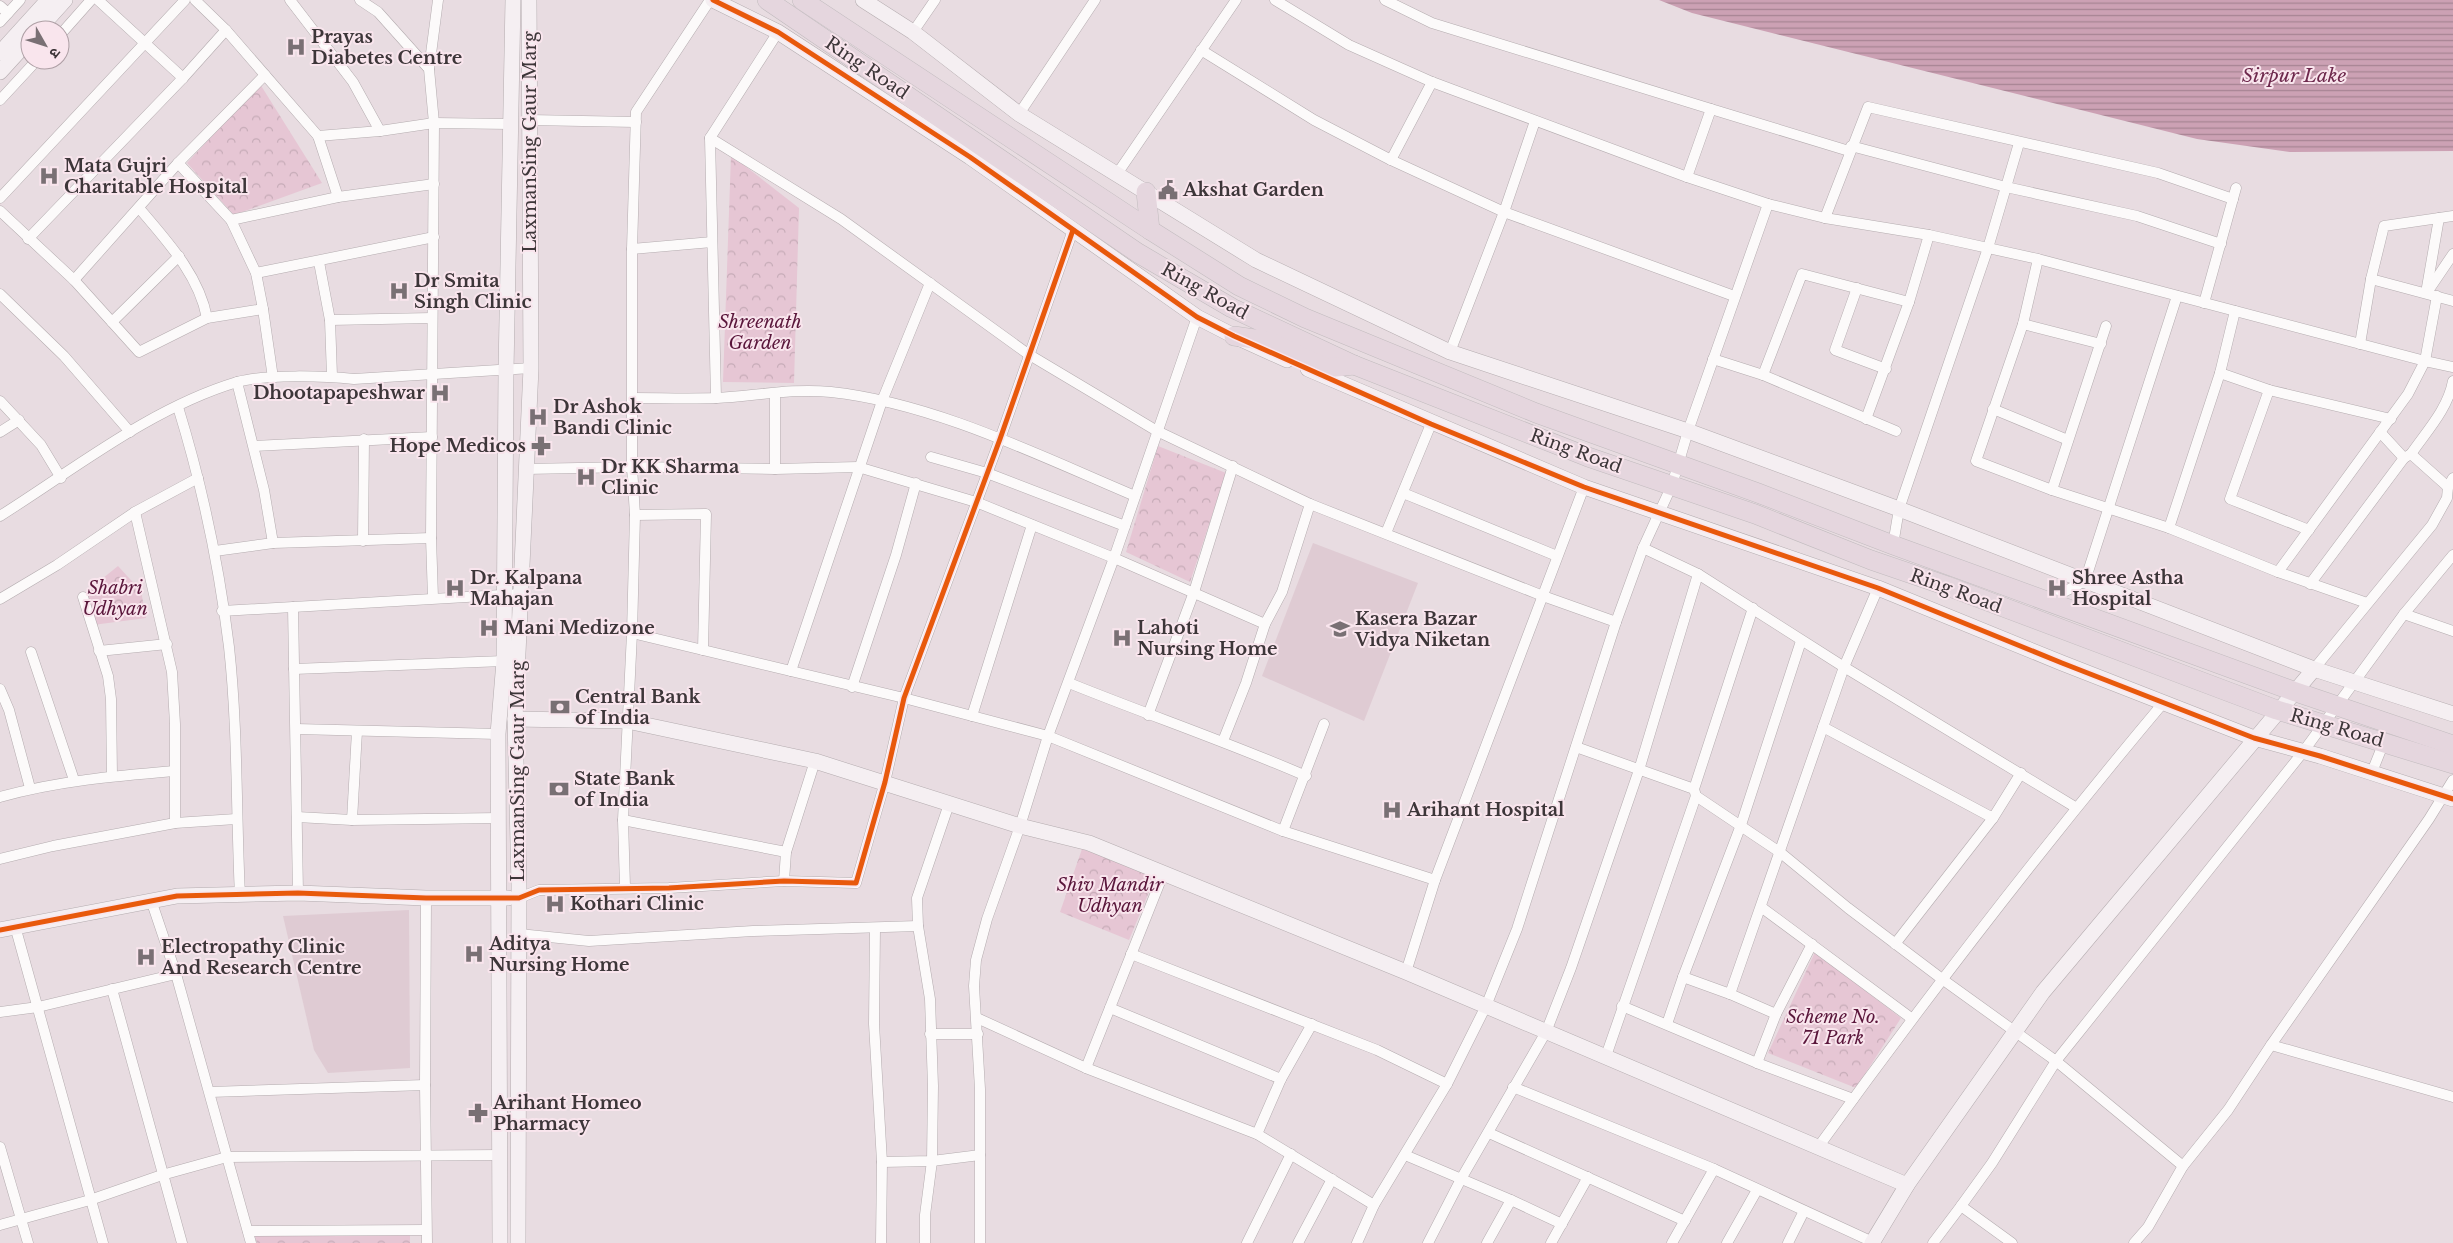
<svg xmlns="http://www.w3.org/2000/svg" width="2453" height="1243" font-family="'Libre Baskerville','Noto Sans Devanagari',serif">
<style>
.built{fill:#dfcbd3}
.park{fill:url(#park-crowns)}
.water{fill:url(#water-rules)}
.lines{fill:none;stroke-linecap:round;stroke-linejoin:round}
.street-casing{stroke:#b4acaf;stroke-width:11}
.secondary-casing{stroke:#b4acaf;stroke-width:16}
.highway-casing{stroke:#c1bbbe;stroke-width:20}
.street{stroke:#fcfafa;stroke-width:10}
.secondary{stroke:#f5eff2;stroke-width:15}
.highway{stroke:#e5d6de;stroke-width:19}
.cycleway-casing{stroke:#f9e5ed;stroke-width:8}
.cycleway{stroke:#e8590c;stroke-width:5}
.labels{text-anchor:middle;stroke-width:4;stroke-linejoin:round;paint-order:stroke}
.poi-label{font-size:18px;font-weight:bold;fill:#3d3639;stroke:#f9e5ed;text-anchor:start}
.street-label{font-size:18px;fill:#3d3639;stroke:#f9e5ed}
.park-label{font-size:18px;font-style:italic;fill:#5a163b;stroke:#f9e5ed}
.water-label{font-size:19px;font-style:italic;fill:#6e294d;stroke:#f9e5ed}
</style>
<defs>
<pattern id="park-crowns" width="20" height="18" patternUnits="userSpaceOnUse" patternTransform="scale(1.25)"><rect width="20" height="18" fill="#e6c6d4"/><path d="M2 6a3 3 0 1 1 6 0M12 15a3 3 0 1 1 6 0" fill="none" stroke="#c6abb7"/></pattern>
<pattern id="water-rules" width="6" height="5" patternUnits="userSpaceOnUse" patternTransform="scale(1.25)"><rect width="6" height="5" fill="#cca1b4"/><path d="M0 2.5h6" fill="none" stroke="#a78493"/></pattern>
</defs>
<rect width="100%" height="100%" fill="#e8dce1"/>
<!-- built -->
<g class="built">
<polygon points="1313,543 1418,583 1364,721 1262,676"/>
<polygon points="409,910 410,1068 328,1073 314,1050 283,916"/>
</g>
<!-- park -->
<g class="park">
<polygon points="260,84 322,183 234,215 187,163"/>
<polygon points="731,155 799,208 794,383 723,382"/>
<polygon points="1158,446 1226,473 1190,582 1126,552"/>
<polygon points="118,566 141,591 146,618 93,625 82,595"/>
<polygon points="1082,849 1156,875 1129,940 1060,912"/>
<polygon points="1815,952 1901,1018 1856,1088 1768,1053"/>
<polygon points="410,1227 410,1243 257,1243 255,1236"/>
</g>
<!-- water -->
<polygon class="water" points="1659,0 2453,0 2453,151 2290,152 2197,139 1692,13"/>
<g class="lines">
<defs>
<g id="street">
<polyline points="98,0 183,78"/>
<polyline points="195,0 226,30 318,136 338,197"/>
<polyline points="290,0 353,82 380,131"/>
<polyline points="360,0 378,12 429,69 434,123 431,538 433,598"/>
<polyline points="1275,0 1349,45 1432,82 1687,177 1768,204 1825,218 1929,235 2038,259 2425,361 2408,394 2278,572"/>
<polyline points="1385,0 1432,23 1711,109"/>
<polyline points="0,6 8,13"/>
<polyline points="0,22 20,0"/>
<polyline points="913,32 935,0"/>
<polyline points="60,35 91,0"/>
<polyline points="1201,50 1314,120 1391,160 1504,212 1734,296"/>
<polyline points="429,69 438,0"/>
<polyline points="0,100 37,60"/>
<polyline points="1019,114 1095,0"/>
<polyline points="529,120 636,122"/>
<polyline points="318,136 380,131 434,123 511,124"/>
<polyline points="710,138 841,219 1028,354 1157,431 1310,504 1543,596 1616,622"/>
<polyline points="1851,146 2006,187 2137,216 2221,244"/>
<polyline points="1391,160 1432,82"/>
<polyline points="178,163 231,220 256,273 263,309 273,378"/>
<polyline points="1117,174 1236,0"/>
<polyline points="1687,177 1711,109 1849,151"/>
<polyline points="0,198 185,0"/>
<path d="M139,208C167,241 199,275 207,318"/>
<polyline points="0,211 74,280 139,352 207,318 263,309"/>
<polyline points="2453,216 2384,226 2371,279 2453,301"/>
<polyline points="1825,218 1868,107 2158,173 2233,199"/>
<polyline points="231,220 338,197 434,184"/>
<polyline points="28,239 183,78 226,30"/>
<polyline points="632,249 712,242"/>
<polyline points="2038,259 2023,324 1976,461 2052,490 2169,528 2278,572 2367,603"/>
<polyline points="319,262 330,320 332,376"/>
<polyline points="256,273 434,237"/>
<polyline points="74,280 178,163 265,75"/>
<polyline points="1857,288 1835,350 1886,369"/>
<polyline points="2428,291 2453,254"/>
<polyline points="2426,293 2439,218"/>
<polyline points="0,294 64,356 130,432"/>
<polyline points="2437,296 2425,361 2453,367"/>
<polyline points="2204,303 2236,188"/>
<polyline points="330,320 432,318"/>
<polyline points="112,322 179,256"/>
<polyline points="2023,324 2101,344"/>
<polyline points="2360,344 2371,279"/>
<polyline points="1450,352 1504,212 1535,121"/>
<polyline points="1713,359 1763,375 1896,431"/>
<polyline points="2220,373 2269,390 2391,419"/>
<polyline points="1763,375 1802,274 1909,302"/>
<polyline points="237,382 264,490 273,543"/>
<polyline points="2269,390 2230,499 2309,530"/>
<polyline points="775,393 775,469"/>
<path d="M633,398C661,398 689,399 717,398C754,396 793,388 831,392C934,403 1040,456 1135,496"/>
<polyline points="716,398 710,138 778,32"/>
<polyline points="0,401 41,445 61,478"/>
<path d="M178,407C202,485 219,565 229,647C238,729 236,813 240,896"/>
<polyline points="1993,409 2068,440"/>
<polyline points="1866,419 1909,302 1929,235"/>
<polyline points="0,432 19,420"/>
<polyline points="2380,432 2404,458 2411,454 2448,487"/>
<polyline points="254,446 432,437"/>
<path d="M2411,454C2426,432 2448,409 2453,381"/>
<polyline points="931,457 987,473 1125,526"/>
<polyline points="525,469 632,467 775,469 858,467 976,502 1114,558 1265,624"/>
<polyline points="2052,490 2106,326"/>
<polyline points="1403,493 1557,556"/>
<polyline points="135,512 172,672 175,724 175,823"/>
<polyline points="635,515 706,514 703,650"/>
<path d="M0,516C76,468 151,408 237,382C266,374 325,376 354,379L531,368"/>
<polyline points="2169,528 2220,373 2235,311"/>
<polyline points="1386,533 1431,424"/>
<polyline points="363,541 364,439"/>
<polyline points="1893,545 1899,509 1988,248 2019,143"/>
<polyline points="1643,548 1698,574 1844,667 2075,807"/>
<polyline points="215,551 273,543 431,538"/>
<polyline points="2310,584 2404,458"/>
<polyline points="83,597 108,676 111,699 112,776"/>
<polyline points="0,599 57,565 135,512 198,478"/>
<polyline points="2048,600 2085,581 2177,296"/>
<polyline points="293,607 298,893"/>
<polyline points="222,611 520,594"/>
<polyline points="2404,614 2453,631"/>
<polyline points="632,633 904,698 1048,736 1283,831 1435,880"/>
<polyline points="99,651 167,644"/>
<polyline points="31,652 74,780"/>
<polyline points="294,669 504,661"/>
<polyline points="2314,669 2432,525 2447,498 2448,487 2453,478"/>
<polyline points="791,671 882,401 930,283"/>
<path d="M1069,683C1148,715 1228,742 1306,776"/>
<polyline points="852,687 896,555 916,483"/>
<polyline points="0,689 9,710 30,788"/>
<polyline points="1148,715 1194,592 1233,466"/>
<polyline points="972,716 1032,525"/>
<polyline points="1823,727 1993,818 2021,773"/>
<polyline points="296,729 498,734"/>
<polyline points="1223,741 1246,683 1265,624 1282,592 1310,504"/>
<polyline points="1576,747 1694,789 1696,796 1781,853 1848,908 1942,979 2056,1061 2183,1166"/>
<polyline points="2372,772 2384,742"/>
<polyline points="1694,789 1753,608"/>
<path d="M0,797C57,781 115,776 174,771"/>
<polyline points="297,817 352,820 499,818"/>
<polyline points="352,820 357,731"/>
<polyline points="623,820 786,852"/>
<polyline points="1283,831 1324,724"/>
<polyline points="0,859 53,846 175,823 236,819"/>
<polyline points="784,881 786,852 815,761"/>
<polyline points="625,887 623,820 632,633 635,515 632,467 632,249 636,112 710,0"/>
<polyline points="519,898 539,890 669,888 784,881 856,883 885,782 904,698 1000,439 1073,230"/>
<polyline points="151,900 176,974 251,1243"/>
<polyline points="1761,907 1911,1018"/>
<polyline points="15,926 103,1243"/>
<polyline points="875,928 874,1024 882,1162 881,1243"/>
<polyline points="519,934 589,941 753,931 918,926"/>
<polyline points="1895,944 1993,818"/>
<polyline points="1131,954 1377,1050 1447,1084"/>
<polyline points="1406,972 1435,880 1584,487"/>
<polyline points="1683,977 1730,994 1776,1014"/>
<polyline points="112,989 182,1243"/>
<polyline points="1730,994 1844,667 1878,588"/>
<polyline points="1622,1006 1757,1063 1853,1099"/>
<polyline points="1110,1008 1281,1079"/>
<polyline points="0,1012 38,1007 176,974"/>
<polyline points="977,1018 1086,1068 1257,1134 1374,1205"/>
<polyline points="1667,1024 1683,977 1741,825 1801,641"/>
<polyline points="930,1034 978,1034"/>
<polyline points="2271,1045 2453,1097"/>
<polyline points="1606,1056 1696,796"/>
<polyline points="1757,1063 1776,1014 1812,944"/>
<polyline points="1086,1068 1164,872"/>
<polyline points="425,1085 426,898"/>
<polyline points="1513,1087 1714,1169 1875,1243"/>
<polyline points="210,1092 425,1085 427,1243"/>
<polyline points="1489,1133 1685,1221"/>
<polyline points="1257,1134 1281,1079 1312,1024"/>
<path d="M1819,1146C1929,994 2043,846 2164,702"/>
<polyline points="0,1147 28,1243"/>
<polyline points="1405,1155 1511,1200 1562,1224"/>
<polyline points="882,1162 932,1161 980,1155"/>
<polyline points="0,1225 90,1200 162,1175 227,1157 500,1155"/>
<polyline points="248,1231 426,1230"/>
<polyline points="925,1243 925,1215 932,1161 933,1086 930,999 918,926 917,898 949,804"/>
<polyline points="980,1243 980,1089 974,986 976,960 987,919 1020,826 1048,736 1114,558 1197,317"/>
<polyline points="1247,1243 1291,1154"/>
<polyline points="1298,1243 1332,1179"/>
<polyline points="1357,1243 1374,1205 1447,1084 1486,1006 1517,929 1616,622 1643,548 1672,485 1688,431 1768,204"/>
<polyline points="1428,1243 1461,1179 1546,1032 1571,968 1639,770 1698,574"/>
<polyline points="1487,1243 1511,1200"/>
<polyline points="1551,1243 1588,1177"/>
<polyline points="1672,1243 1714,1169"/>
<polyline points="1727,1243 1757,1190"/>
<polyline points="1788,1243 1804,1211"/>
<polyline points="1933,1243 1961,1206"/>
<polyline points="2012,1243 1961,1206 1992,1163 2056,1061 2303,752 2404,614 2453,555"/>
<polyline points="2134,1243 2148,1227 2183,1166 2228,1110 2271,1045 2429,819 2453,780"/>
</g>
<g id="secondary">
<polyline points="713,0 778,32 970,157 1197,317 1234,336 1287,360"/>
<polyline points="863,0 913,32 1019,114 1256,260 1450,352 1688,431 1899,509 2314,669 2453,714"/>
<polyline points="38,30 65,0"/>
<polyline points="0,53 48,0"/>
<polyline points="0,72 30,39"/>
<polyline points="1308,369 1584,487 1878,588 2062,663 2254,738 2320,756 2453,799"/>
<polyline points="515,719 627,721 815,761 1020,826 1089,843 1406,972 1907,1185"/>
<polyline points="0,930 177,896 298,893 426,898 508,898"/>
<polyline points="500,1243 498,734 504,661 506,371 513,0"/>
<polyline points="518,1243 519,885 515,719 531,368 529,0"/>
<polyline points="1872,1243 1907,1185 2043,992 2314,669"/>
</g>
<g id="highway">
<polyline points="767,0 1138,253 1232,308 1354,365 1588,457 1755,514 1871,560 1947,586 2277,710 2453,764"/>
<polyline points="802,0 1150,230 1239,286 1305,318 1536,413 1758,493 1893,545 2293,691 2453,745"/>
<polyline points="1146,192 1150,230"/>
<polyline points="1234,336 1268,341 1326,368 1354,365"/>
</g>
</defs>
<!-- street casing -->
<use href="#street" class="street-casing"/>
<!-- secondary casing -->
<use href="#secondary" class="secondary-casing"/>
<!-- highway casing -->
<use href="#highway" class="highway-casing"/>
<!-- street -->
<use href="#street" class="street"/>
<!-- secondary -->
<use href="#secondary" class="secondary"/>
<!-- highway -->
<use href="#highway" class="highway"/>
<defs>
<g id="cycleway">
<polyline points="713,0 778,32 970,157 1197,317 1234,336 1431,424 1584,487 1878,588 2062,663 2254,738 2320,756 2453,799"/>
<polyline points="0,930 177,896 298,893 426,898 519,898 539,890 669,888 784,881 856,883 885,782 904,698 1000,439 1073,230"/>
</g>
</defs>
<!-- cycleway casing -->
<use href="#cycleway" class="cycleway-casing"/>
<!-- cycleway -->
<use href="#cycleway" class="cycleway"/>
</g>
<!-- icons -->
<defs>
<symbol id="hospital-bare" viewBox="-9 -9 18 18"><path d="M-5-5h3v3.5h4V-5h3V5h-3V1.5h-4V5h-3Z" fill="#797074" stroke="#f9e5ed" stroke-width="2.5" paint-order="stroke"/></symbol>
<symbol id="civic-bare" viewBox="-9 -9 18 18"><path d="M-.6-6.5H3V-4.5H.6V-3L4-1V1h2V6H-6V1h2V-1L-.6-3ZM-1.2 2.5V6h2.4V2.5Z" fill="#797074" stroke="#f9e5ed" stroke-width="2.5" paint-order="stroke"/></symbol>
<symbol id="pharmacy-bare" viewBox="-9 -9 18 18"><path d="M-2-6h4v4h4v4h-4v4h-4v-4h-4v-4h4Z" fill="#797074" stroke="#f9e5ed" stroke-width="2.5" paint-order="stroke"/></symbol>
<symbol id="school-bare" viewBox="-9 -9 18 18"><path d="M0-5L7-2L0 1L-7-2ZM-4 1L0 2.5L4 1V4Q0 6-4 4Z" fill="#797074" stroke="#f9e5ed" stroke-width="2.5" paint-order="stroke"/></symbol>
<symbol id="bank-bare" viewBox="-9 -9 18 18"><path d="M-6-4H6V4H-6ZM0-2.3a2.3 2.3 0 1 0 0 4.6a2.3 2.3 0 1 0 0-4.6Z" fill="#797074" stroke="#f9e5ed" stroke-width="2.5" paint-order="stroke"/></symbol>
</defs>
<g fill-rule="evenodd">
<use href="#hospital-bare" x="282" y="33" width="28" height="28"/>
<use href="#hospital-bare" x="35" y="162" width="28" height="28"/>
<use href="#civic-bare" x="1154" y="176" width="28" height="28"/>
<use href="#hospital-bare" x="385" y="277" width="28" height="28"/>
<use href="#hospital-bare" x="426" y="379" width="28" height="28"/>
<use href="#hospital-bare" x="524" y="403" width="28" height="28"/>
<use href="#pharmacy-bare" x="527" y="432" width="28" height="28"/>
<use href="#hospital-bare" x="572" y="463" width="28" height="28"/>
<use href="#hospital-bare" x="441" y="574" width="28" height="28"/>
<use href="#hospital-bare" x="2043" y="574" width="28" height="28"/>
<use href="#hospital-bare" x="475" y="614" width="28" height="28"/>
<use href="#school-bare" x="1326" y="615" width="28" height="28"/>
<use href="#hospital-bare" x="1108" y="624" width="28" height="28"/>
<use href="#bank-bare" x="546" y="693" width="28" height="28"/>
<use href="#bank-bare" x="545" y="775" width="28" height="28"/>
<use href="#hospital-bare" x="1378" y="796" width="28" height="28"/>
<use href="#hospital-bare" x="541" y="890" width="28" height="28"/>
<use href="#hospital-bare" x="460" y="940" width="28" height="28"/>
<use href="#hospital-bare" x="132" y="943" width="28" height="28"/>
<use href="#pharmacy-bare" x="464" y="1099" width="28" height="28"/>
</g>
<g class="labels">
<!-- poi labels -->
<g class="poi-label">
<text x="311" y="43">Prayas<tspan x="311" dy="21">Diabetes Centre</tspan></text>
<text x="64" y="172">Mata Gujri<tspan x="64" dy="21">Charitable Hospital</tspan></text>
<text x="1183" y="196">Akshat Garden</text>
<text x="414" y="287">Dr Smita<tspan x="414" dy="21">Singh Clinic</tspan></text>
<text x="425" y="399" text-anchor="end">Dhootapapeshwar</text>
<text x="553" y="413">Dr Ashok<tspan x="553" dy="21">Bandi Clinic</tspan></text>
<text x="526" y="452" text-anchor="end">Hope Medicos</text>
<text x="601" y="473">Dr KK Sharma<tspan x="601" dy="21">Clinic</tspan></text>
<text x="470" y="584">Dr. Kalpana<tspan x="470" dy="21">Mahajan</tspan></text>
<text x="2072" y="584">Shree Astha<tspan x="2072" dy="21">Hospital</tspan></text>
<text x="1355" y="625">Kasera Bazar<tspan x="1355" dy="21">Vidya Niketan</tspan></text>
<text x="504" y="634">Mani Medizone</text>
<text x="1137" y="634">Lahoti<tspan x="1137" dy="21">Nursing Home</tspan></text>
<text x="575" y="703">Central Bank<tspan x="575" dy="21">of India</tspan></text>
<text x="574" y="785">State Bank<tspan x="574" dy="21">of India</tspan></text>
<text x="1407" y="816">Arihant Hospital</text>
<text x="570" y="910">Kothari Clinic</text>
<text x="489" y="950">Aditya<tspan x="489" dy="21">Nursing Home</tspan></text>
<text x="161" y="953">Electropathy Clinic<tspan x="161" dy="21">And Research Centre</tspan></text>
<text x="493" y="1109">Arihant Homeo<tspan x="493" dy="21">Pharmacy</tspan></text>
</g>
<!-- street labels -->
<g class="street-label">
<text transform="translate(867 68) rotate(34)" y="6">Ring Road</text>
<text transform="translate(530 142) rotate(-90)" y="6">LaxmanSing Gaur Marg</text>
<text transform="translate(1205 291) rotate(29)" y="6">Ring Road</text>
<text transform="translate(1576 451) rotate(20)" y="6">Ring Road</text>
<text transform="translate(1956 591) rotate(20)" y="6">Ring Road</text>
<text transform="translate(2337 728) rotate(16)" y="6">Ring Road</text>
<text transform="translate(518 771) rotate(-90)" y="6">LaxmanSing Gaur Marg</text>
</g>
<!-- park labels -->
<g class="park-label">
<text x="760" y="328">Shreenath<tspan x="760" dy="21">Garden</tspan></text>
<text x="115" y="594">Shabri<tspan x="115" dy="21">Udhyan</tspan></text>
<text x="1110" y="891">Shiv Mandir<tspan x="1110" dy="21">Udhyan</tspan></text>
<text x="1833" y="1023">Scheme No.<tspan x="1833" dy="21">71 Park</tspan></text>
</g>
<!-- water labels -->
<g class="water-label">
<text x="2294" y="82">Sirpur Lake</text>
</g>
</g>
<!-- north arrow -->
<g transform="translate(45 45) rotate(129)"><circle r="24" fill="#f9e5ed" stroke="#ae9fa5"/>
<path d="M0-4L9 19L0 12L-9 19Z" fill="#797074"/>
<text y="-8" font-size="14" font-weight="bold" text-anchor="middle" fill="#3d3639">उ</text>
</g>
</svg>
